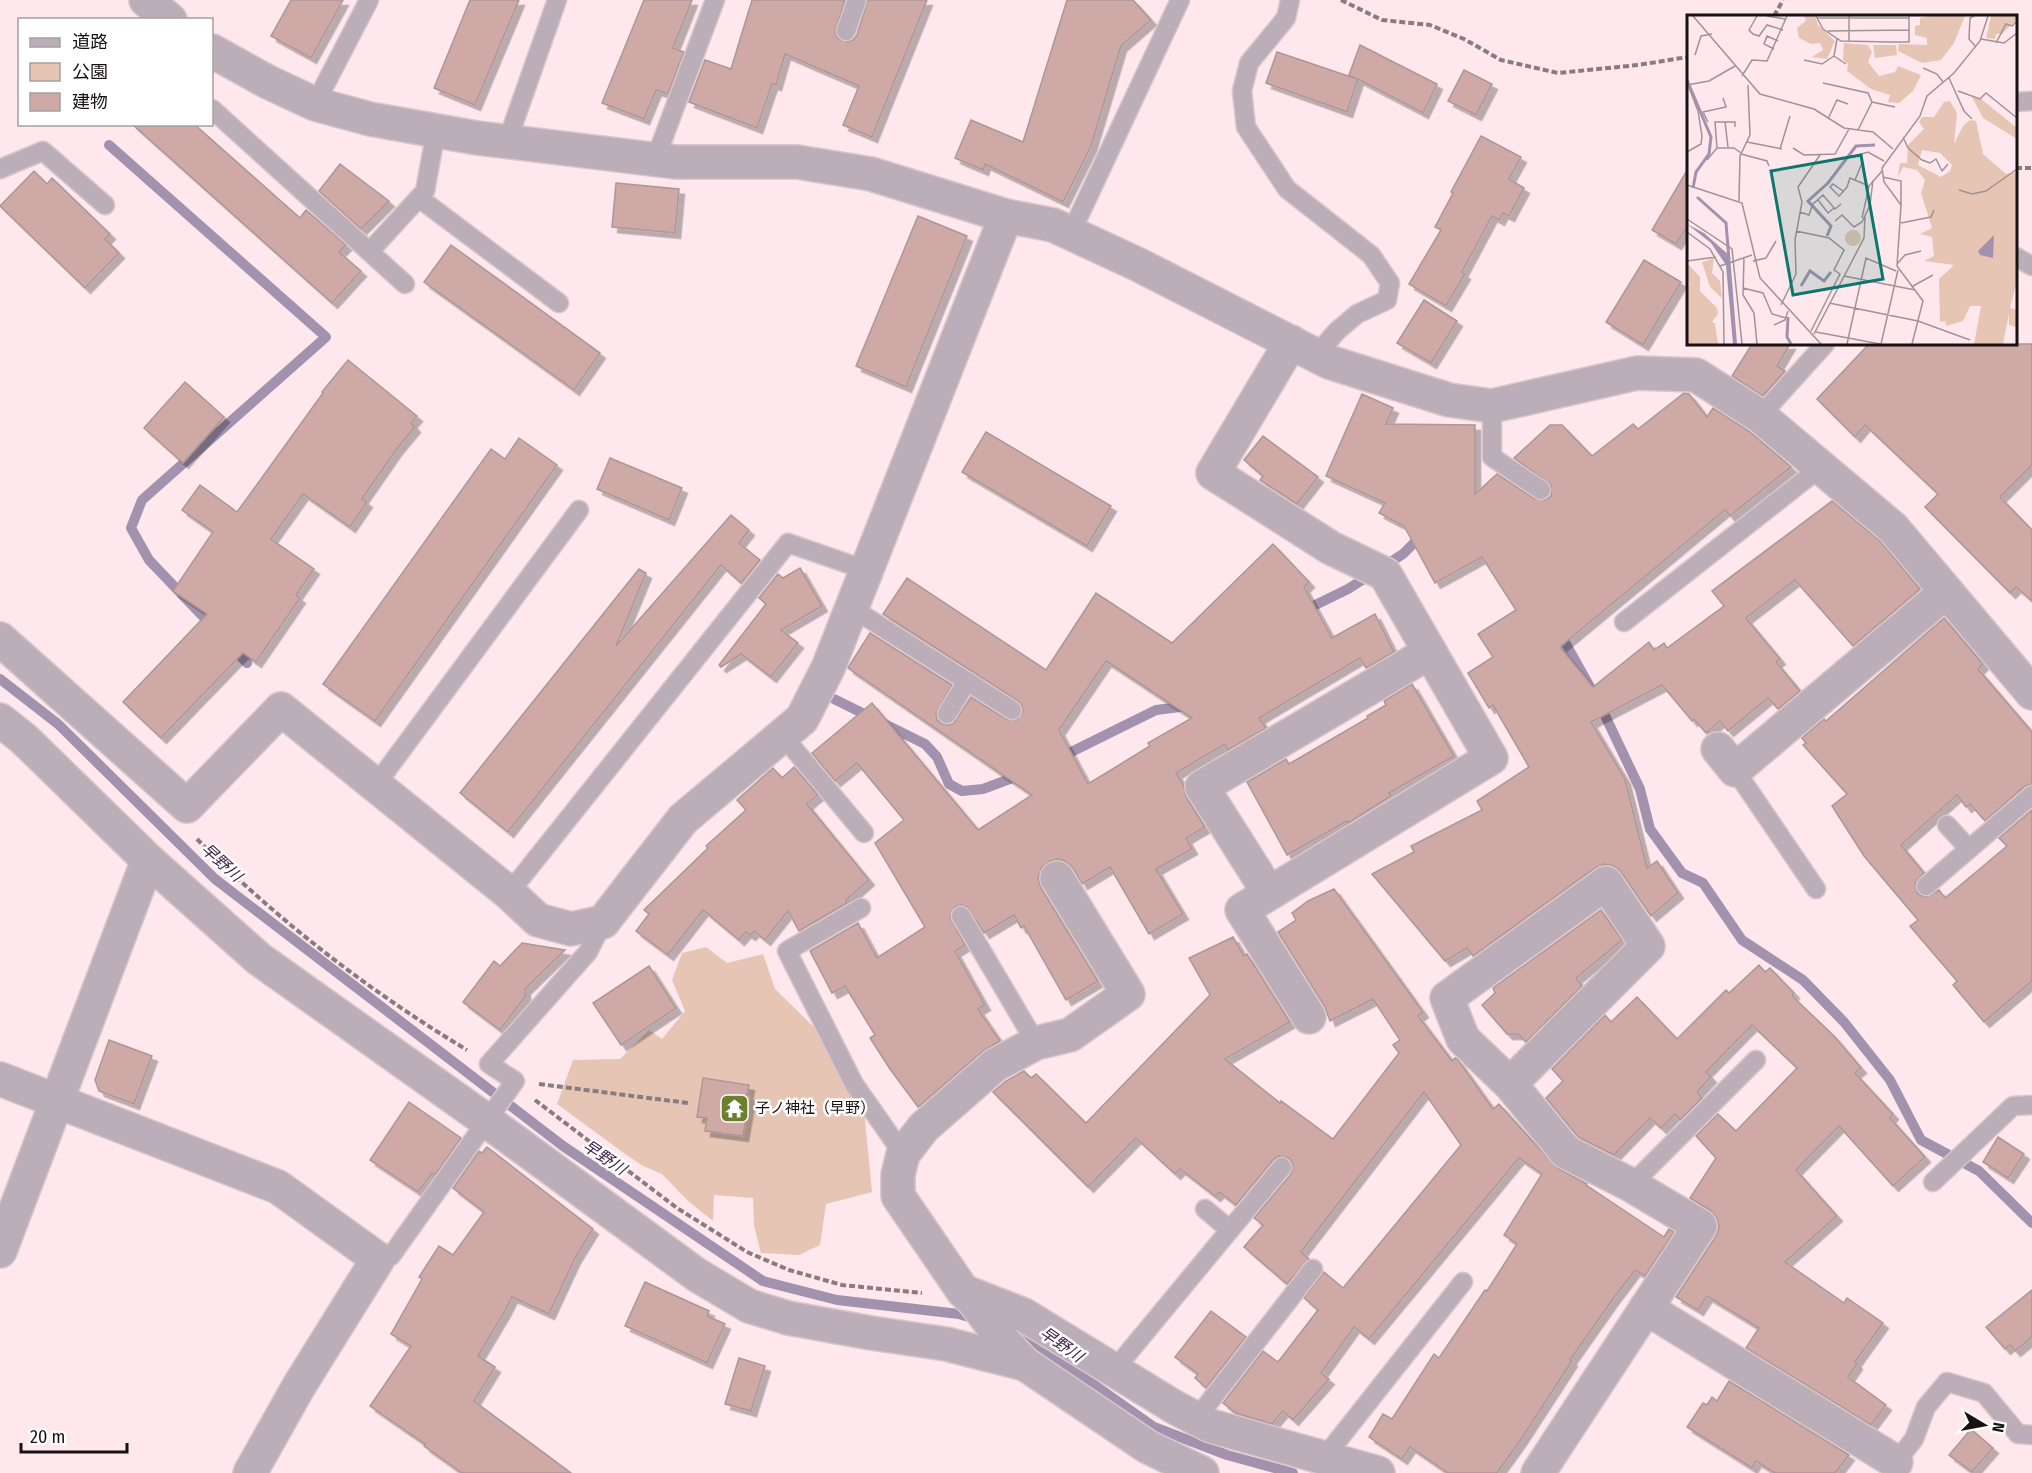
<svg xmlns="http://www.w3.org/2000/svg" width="2032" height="1473" font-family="'Fira Sans Condensed','Noto Sans JP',sans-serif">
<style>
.green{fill:#e6c5b4}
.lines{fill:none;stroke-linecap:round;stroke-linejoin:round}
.stream{stroke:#a392ad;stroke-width:10}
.building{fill:#cfa9a6;stroke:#ac9795;stroke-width:1.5;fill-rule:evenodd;filter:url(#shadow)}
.lane-casing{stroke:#d9c6ca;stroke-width:21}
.street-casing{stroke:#d9c6ca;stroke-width:36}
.path{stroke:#897b7e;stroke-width:4;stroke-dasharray:6 3;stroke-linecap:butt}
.lane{stroke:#bcaeb8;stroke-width:18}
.street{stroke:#bcaeb8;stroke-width:33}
.labels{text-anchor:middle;stroke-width:5;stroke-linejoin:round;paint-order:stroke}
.poi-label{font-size:15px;fill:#181112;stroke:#fff;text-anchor:start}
.water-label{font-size:16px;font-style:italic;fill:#3b2249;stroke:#fff}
.inset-river{fill:none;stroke:#a392ad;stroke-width:3}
.inset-road{fill:none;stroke:#a29295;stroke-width:1.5}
.view{fill:#0f766e;fill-opacity:0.15;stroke:#0f766e;stroke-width:3}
.inset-edge{fill:none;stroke:#181112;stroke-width:3}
</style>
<defs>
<filter id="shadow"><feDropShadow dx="5.5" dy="5.5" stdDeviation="0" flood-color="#0004"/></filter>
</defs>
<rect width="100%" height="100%" fill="#fee8ed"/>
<!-- green -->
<polygon class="green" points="706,947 727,963 763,954 775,989 821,1034 864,1110 872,1192 826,1204 820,1245 799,1255 761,1253 754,1226 753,1198 714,1195 713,1221 688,1201 662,1174 643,1166 621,1151 557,1104 573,1060 620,1059 649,1030 662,1039 685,1011 672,980 682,953"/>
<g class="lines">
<!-- stream -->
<g class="stream">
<polyline points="109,145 326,337 142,500 131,528 149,560 214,628"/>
<polyline points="1303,611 1348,589 1403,554 1423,534"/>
<polyline points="1558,630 1590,687"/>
<polyline points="231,646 247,663"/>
<polyline points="0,679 58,724 215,879 563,1146 763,1281 837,1300 959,1314 978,1320"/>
<polyline points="834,699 925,744 937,757 949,784 962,791 983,789 1023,774"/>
<polyline points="1599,703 1640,789 1650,829 1682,873 1703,883 1742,940 1803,980 1844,1022 1890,1080 1921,1140 1979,1171 2032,1223"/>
<polyline points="1059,758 1156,710 1188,706"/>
<polyline points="1007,1330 1025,1336 1154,1427 1227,1455 1293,1473"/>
</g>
</g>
<!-- building -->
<g class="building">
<polygon points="291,0 343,0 311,58 271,36"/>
<polygon points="470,0 519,0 475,105 434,88"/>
<polygon points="644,0 692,0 673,48 684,52 668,94 656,90 644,119 602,103"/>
<polygon points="752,0 845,0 835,32 838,39 847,42 853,40 857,35 868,0 927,0 872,137 843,125 859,86 785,54 776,85 772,84 757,128 689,102 705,60 731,69"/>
<polygon points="1067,0 1133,0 1151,20 1121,46 1091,146 1063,202 985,164 983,170 955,158 971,120 1023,142"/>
<polygon points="1360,45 1437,84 1423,113 1358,79 1347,112 1266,83 1277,52 1357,79 1349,75"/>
<polygon points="1464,70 1492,84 1476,115 1448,101"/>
<polygon points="132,124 194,124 300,218 306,210 346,245 339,252 361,271 332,303"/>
<polygon points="1481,136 1521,157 1509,179 1524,188 1509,216 1503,213 1499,220 1492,216 1462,272 1465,274 1446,306 1409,284 1441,230 1435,227 1453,193 1451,192"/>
<polygon points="340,164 389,201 361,229 319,191"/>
<polygon points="1689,167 1689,224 1676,244 1652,230"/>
<polygon points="34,171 47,184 52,178 110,234 105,239 119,253 85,288 0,206"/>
<polygon points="616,183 679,189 675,233 612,227"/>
<polygon points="918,216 967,236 906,387 856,366"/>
<polygon points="451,245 600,353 574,390 424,282"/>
<polygon points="1644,260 1681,282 1643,345 1606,322"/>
<polygon points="1424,300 1457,321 1431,363 1397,343"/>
<polygon points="1752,344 1790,344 1777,366 1785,371 1763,396 1732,376"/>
<polygon points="1869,344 2032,344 2032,465 2000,497 2032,530 2032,601 2016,587 2010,593 1925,507 1938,494 1865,425 1855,437 1817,399"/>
<polygon points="348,360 417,416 411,423 415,427 396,450 362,499 367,502 350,527 303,494 271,539 314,569 296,595 300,598 256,662 243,653 161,738 123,702 207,614 173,591 213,532 182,510 200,485 237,512 323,393 322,392"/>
<polygon points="185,382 224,417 183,463 144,428"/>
<polygon points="1684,393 1689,394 1707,417 1713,408 1749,431 1791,467 1730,516 1725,510 1560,647 1593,687 1649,642 1654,650 1664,643 1667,648 1724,606 1712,591 1832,501 1880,541 1920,589 1853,646 1795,580 1746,618 1780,659 1776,662 1800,691 1778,709 1768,698 1728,731 1720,721 1706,733 1694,719 1692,721 1662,685 1591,722 1625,779 1647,868 1657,861 1678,893 1651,916 1621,872 1614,866 1604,864 1595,868 1473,956 1467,948 1445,961 1372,874 1414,852 1411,846 1482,810 1477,801 1529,767 1493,705 1489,708 1468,673 1493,657 1478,634 1516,610 1482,557 1435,583 1404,526 1379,513 1385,503 1326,476 1362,394 1393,408 1386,424 1475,425 1475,494 1497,474 1535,499 1545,500 1551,496 1551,485 1514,458 1550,425 1562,425 1592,456 1633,424 1638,429"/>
<polygon points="986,432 1111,506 1087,546 962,472"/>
<polygon points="1263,436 1318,477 1297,504 1260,480 1263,476 1244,460"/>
<polygon points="519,438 557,465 375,721 323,684 491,449 505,459"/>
<polygon points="610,458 682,488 669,520 597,489"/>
<polygon points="731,515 749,530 739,543 760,560 741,583 721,565 508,832 460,793 639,569 646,573 616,646"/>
<path d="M1273,544L1309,582L1304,587L1332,638L1375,614L1394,652L1366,668L1360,658L1259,718L1266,728L1228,750L1225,744L1176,773L1184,786L1186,797L1205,827L1186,838L1192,849L1156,869L1183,914L1149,934L1110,867L1082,884L1073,868L1065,861L1057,859L1048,862L1041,869L1038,878L1041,888L1098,981L1066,1000L1024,926L1021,928L1014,915L984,933L967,907L961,905L955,907L950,917L965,945L955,951L985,1005L978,1009L1000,1041L983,1051L918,1107L890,1069L870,1038L875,1035L845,986L832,993L810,951L858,923L877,958L925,927L875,843L904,820L857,763L835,781L812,753L872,703L978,830L1032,795L848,668L849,666L870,633L952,685L936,713L937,720L942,724L947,725L953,724L971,697L1006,719L1017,720L1023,711L1022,705L1018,701L883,614L907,578L1046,670L1096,593L1172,643ZM1106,661L1192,718L1148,743L1150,746L1088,784L1059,730Z"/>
<polygon points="800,568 822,606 781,630 798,643 771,677 741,654 721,667 719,665 766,604 759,598 778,574 783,578"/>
<polygon points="1944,618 1983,664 1978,669 2032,732 2032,784 2025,786 1985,821 1970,804 1966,807 1957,795 1901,845 1924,873 1915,883 1917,893 1922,896 1927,897 1939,890 1945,898 2007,846 1999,838 2032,810 2032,981 1984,1022 1953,985 1957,981 1910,926 1918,920 1864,856 1832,806 1847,794 1803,745 1806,743 1802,738 1824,719 1826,721"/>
<polygon points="1412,684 1454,756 1389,793 1391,796 1348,823 1347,821 1287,855 1247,782 1286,759 1289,764 1368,718 1367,716 1386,705 1384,701"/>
<polygon points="794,767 818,795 807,804 869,880 846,900 847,903 799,931 788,911 765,940 754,931 750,935 746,932 739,940 703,910 668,955 636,931 649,914 644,910 708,848 706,846 746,810 737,800 773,768 782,778"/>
<polygon points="1334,889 1423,1012 1418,1016 1452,1061 1455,1058 1458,1060 1493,1109 1499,1104 1557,1168 1587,1184 1586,1185 1664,1237 1669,1229 1674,1232 1645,1276 1635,1270 1613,1299 1570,1360 1572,1361 1520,1441 1497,1473 1448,1473 1410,1447 1402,1459 1369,1437 1383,1414 1392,1419 1434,1354 1439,1358 1485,1290 1487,1291 1517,1244 1504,1235 1542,1174 1519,1158 1369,1339 1354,1327 1321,1373 1329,1379 1293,1420 1283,1411 1272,1424 1236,1413 1223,1403 1263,1351 1278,1362 1318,1310 1304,1298 1324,1272 1343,1288 1461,1145 1424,1092 1301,1252 1309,1259 1287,1284 1244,1247 1263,1225 1254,1218 1291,1174 1293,1164 1289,1158 1279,1156 1274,1159 1236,1205 1219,1192 1215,1196 1180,1169 1175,1174 1136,1138 1088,1187 993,1092 1006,1081 1024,1071 1031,1078 1036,1074 1086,1123 1210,995 1189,958 1233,937 1244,956 1247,954 1290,1022 1225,1059 1280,1103 1281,1101 1333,1139 1399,1053 1393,1045 1400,1040 1373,999 1330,1021 1325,1007 1278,932 1296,920 1292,913 1308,901"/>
<polygon points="1601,910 1622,940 1576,978 1582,986 1526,1042 1518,1034 1507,1034 1482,1005 1495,993 1493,988"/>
<polygon points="522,943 565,950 525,989 525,997 500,1030 463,1002 494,961 500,966"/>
<polygon points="1759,965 1765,972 1770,968 1794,993 1792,996 1834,1036 1861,1068 1855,1073 1893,1114 1890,1118 1925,1157 1893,1186 1839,1126 1796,1170 1837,1216 1785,1262 1844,1303 1847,1298 1883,1323 1855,1362 1857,1364 1848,1377 1886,1405 1871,1425 1746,1348 1759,1328 1707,1296 1698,1310 1676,1297 1716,1236 1719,1227 1717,1218 1710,1210 1690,1198 1716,1158 1696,1136 1718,1114 1736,1131 1797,1068 1752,1025 1706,1072 1711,1077 1697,1092 1702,1098 1680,1120 1675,1114 1661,1128 1650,1118 1614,1155 1578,1137 1546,1098 1563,1081 1552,1069 1605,1015 1611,1022 1637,997 1677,1039 1726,990 1729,993"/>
<polygon points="649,966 676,1008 621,1045 593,1003"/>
<polygon points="109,1040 152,1056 134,1104 99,1091 95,1080"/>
<polygon points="703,1078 749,1085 747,1095 750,1096 743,1136 705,1131 707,1118 697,1117"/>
<polygon points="409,1102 461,1138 435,1175 432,1173 418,1192 370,1160"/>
<polygon points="1998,1137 2024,1154 2008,1178 1983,1162"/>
<polygon points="487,1147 593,1229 575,1258 549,1314 512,1297 505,1311 478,1356 495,1367 474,1401 571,1473 462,1473 424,1446 425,1444 370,1406 411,1346 391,1334 422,1279 419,1277 439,1246 453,1255 484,1212 453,1188 479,1151 482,1153"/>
<polygon points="645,1282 709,1311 707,1316 725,1324 707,1363 625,1326"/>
<polygon points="2032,1290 2032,1337 2015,1351 2010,1345 2005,1349 1986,1327"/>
<polygon points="1211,1311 1246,1337 1206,1388 1195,1378 1198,1374 1175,1357"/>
<polygon points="739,1358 765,1366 751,1411 725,1404"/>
<polygon points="1729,1381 1849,1455 1835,1473 1775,1473 1756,1461 1752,1468 1687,1427 1703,1403 1707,1405 1712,1397 1717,1401"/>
<polygon points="1971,1429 1993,1448 1972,1472 1949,1455"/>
</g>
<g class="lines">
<defs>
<g id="lane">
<polyline points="1290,0 1286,18 1249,63 1242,91 1246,127 1287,189 1371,255 1390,283 1387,300 1357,314 1337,331 1316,355"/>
<polyline points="846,31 857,0"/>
<polyline points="2016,102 2032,101"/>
<polyline points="315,104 369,0"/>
<polyline points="212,109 405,284"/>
<polyline points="507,142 557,0"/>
<polyline points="655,160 715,0"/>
<polyline points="0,169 43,151 105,205"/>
<polyline points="419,198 559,303"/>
<polyline points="1071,233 1180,0"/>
<polyline points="370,251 425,191 436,131"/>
<polyline points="2016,257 2032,266"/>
<polyline points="1492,406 1492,457 1541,490"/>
<polyline points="1760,416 1825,344"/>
<polyline points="852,608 1012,710"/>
<polyline points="1624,622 1821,467"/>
<polyline points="947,714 967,681"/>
<polyline points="783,736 864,833"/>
<polyline points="1735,770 1816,889"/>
<polyline points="375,786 579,510"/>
<polyline points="1947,825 1969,849"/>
<polyline points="1926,886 2032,795"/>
<polyline points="509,893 788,543 866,570"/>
<polyline points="861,908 787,951 854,1084 903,1154"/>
<polyline points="961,916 1036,1043"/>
<polyline points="1933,1182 2013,1106 2032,1105"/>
<polyline points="1631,1185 1756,1060"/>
<polyline points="1205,1209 1230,1230"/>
<polyline points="378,1259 391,1256 515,1081 489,1064 588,952 603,922"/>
<polyline points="1114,1370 1282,1167"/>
<polyline points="1196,1419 1313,1269"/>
<polyline points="1324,1458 1463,1282"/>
<polyline points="1896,1462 1914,1439 1926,1407 1947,1382 1984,1393 2018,1434 2032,1435"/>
</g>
<g id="street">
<polyline points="146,0 170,20"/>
<polyline points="212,51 268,82 315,104 370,119 477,138 676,162 797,162 871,174 1006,216 1053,225 1139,265 1329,362 1449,400 1492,406 1637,373 1696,375 1760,416 1893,528 2032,693"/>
<polyline points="1291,342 1213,473 1331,548 1385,574 1491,758 1242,910 1309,1017"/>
<polyline points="0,639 187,806 281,709 509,893 538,920 571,929 603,922 683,819 802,719 828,668 1006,216"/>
<polyline points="0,720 24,739 148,860 259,959 487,1121 697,1275 749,1306 788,1318 871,1333 946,1344 1025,1364"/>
<polyline points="1718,749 1735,770 1946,592"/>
<polyline points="1057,878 1128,994 1070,1035 1036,1043 995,1065 924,1127 903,1154 898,1175 898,1196 963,1291 973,1300 1005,1343 1025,1364 1148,1447 1202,1473"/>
<polyline points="1269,893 1202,787 1430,652"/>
<polyline points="0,1079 278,1187 378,1259 299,1386 250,1473"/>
<polyline points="1510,1084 1648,946 1606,883 1447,998 1463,1039 1510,1084 1566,1152 1631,1185 1700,1226 1538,1473"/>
<polyline points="0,1251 148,860"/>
<polyline points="968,1293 1024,1315 1176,1408 1211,1426 1378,1473"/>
<polyline points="1646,1308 1896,1462"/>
</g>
</defs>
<!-- lane casing -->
<use href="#lane" class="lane-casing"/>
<!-- street casing -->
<use href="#street" class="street-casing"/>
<!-- path -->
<g class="path">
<polyline points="1341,0 1382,20 1430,25 1464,39 1501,60 1558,73 1638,65 1688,57"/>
<polyline points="1774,16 1783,0"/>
<polyline points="2016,168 2032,168"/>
<path d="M197,839C277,920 369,991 467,1050"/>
<polyline points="539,1084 688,1103"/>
<polyline points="535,1100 677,1208 747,1252 789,1270 842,1285 922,1293"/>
</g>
<!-- lane -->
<use href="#lane" class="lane"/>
<!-- street -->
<use href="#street" class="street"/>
</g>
<!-- icons -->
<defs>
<symbol id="temple-square" viewBox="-11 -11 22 22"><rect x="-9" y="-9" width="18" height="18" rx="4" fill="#6d7e2e" stroke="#fff"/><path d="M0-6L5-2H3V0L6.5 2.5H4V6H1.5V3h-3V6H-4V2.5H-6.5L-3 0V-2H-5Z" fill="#fff"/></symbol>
</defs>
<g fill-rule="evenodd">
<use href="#temple-square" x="718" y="1092" width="33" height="33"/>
</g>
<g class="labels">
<!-- poi labels -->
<g class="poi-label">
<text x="755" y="1113">子ノ神社（早野）</text>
</g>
<!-- water labels -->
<g class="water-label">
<text transform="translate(222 862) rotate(42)" y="6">早野川</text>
<text transform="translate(605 1157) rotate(34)" y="6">早野川</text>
<text transform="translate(1062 1344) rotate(35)" y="6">早野川</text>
</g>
</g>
<!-- overview -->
<g transform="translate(1687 15)">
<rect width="330" height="330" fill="#fee8ed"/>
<path d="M117,1H128L131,10L148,26L140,44L125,42L136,35L133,28L124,29L112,23L110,13L119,6ZM245,1H278L267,28L254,45L235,48L211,36L212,29L240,30V23L228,20V11L233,10V3ZM304,1H330V4L315,19H309L308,24L299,23ZM157,28L181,30L185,37L181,47L192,61L208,57L211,51L234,60L226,76L212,88L201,87L203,80L184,74L160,56L161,49L156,45ZM186,30H209L210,40L188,43ZM285,82L294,84L330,113V124L296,103ZM263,86L270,98L267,129L276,111L283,105L289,106L296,139L319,159L330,157V266L323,293L330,295V312L322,310V299L316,329H287L294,291H283L276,306L259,311L258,306L253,307L252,264L267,250L237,246L247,241L245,222L233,219L245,213L234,178L238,165L230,155L216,152L211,162L213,148H220L221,130L237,114L232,107L235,102H247L257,87ZM235,135L253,138L265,150L263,156L254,162L231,150ZM158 223a8 8 0 1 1 16 0a8 8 0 1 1-16 0ZM27,243L25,258L33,266L35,283L23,272L15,247ZM0,248L13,262V276L30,293L31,299L25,307L28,308L31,329H0V271L4,269H0Z" fill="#e6c5b4" fill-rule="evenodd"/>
<path d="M0,209L17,218L43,241L50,329H46L39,250L24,228ZM307,220L306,243L293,240L291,236Z" fill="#a392ad"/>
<path class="inset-river" d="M0,65L24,122L22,139L9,157L6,173M10,182L39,208L42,245M140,221L144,211L121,186L141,168L169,131L188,130M114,271L123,256L137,266L144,257M101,302L100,322L104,329"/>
<path class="inset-road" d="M6,1L73,79L127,94L157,113L186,117L206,134M70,1L62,15L66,19L72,21L80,10L96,15M80,1L98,4M129,1L136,14L154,26L204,27H222V1M162,1V27M287,1L283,3L282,24L289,32M130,3H222M141,16L222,15M150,24L147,41L159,49M294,24L317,28L330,18M309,28L319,9L325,11L330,6M87,34L77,29L80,21L91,26M8,40L14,21L25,19M117,45L135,49L147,41M236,53L250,59L256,67M55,61L65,45L80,46L100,1M262,63L277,96L285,104M136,68L181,78L185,87L208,92M0,70L22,66L48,51M271,76L293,84L299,78L330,103M141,104L150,85L161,89M21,107L16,97L39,92L36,83M38,107L41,132M171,115L185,87M216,122L221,133L235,145L243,148L249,144L255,156L261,149M60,127L95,134M30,133H47L54,138M106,133L117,140L148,139L162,114M93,134L103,101M0,137L14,129L15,121L11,96L1,70M54,139L80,146L82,151M168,141L181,137L197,146M20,145L30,133L28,107H48V112M196,162L214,166V190M168,165L175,148M0,170L55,188L73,263L134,329M272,175L285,179L299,176L330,154M156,176L146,169L143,172L152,181L154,179L160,172L163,163L182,171M131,185L141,198L147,193M52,186L53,141L63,120L61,70M113,197L122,200L126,189L136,180L148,194L154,189M175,203L182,171L195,156M0,204L45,234L55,329M148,206L155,200L167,212L175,207L183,190L186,165M214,208L244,202L247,195M109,216L142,223L157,235L147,255L153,259L124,316M0,217L23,234L36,257L37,329M57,242L56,280L67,298L70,329M0,246L29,242M66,246L79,243L89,226M210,249L218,240L234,236M33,251L65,240M157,261L228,275M226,271L246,260M56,273L76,278L85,299L99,303M142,288L231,306L283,325M94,290L109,259L108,225L115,187L111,172L133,140M87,310L98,305L101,296M129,317L193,329M127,319L177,223L178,202M160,329L179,243L209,256M194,329L211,255M225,329L236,286L210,251L214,190L197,167L195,153L233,101L240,81L267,58L293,26L301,1"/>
<path class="view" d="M174,140L196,264L106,280L84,156Z"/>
<rect width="330" height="330" class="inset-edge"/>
</g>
<!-- legend -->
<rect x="18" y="18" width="195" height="108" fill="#ffffff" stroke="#a3a0a0" stroke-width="1.5"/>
<rect x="30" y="38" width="30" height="9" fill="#bcaeb8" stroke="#a3a0a0" stroke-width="1.5"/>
<text x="72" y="48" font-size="18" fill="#181112">道路</text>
<rect x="30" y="63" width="30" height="18" fill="#e6c5b4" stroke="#a3a0a0" stroke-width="1.5"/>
<text x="72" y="78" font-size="18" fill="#181112">公園</text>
<rect x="30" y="93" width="30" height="18" fill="#cfa9a6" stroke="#a3a0a0" stroke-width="1.5"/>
<text x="72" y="108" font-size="18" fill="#181112">建物</text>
<!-- north arrow -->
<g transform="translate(1984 1425) rotate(100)" stroke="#ffffff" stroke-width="4.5" paint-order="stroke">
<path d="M0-4.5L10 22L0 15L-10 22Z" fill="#181112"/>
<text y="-9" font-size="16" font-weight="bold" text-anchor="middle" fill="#181112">N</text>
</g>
<!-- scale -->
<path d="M21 1443v9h106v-9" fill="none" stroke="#181112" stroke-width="3"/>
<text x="30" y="1443" font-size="18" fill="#181112" stroke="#ffffff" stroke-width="4.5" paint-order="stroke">20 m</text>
</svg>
